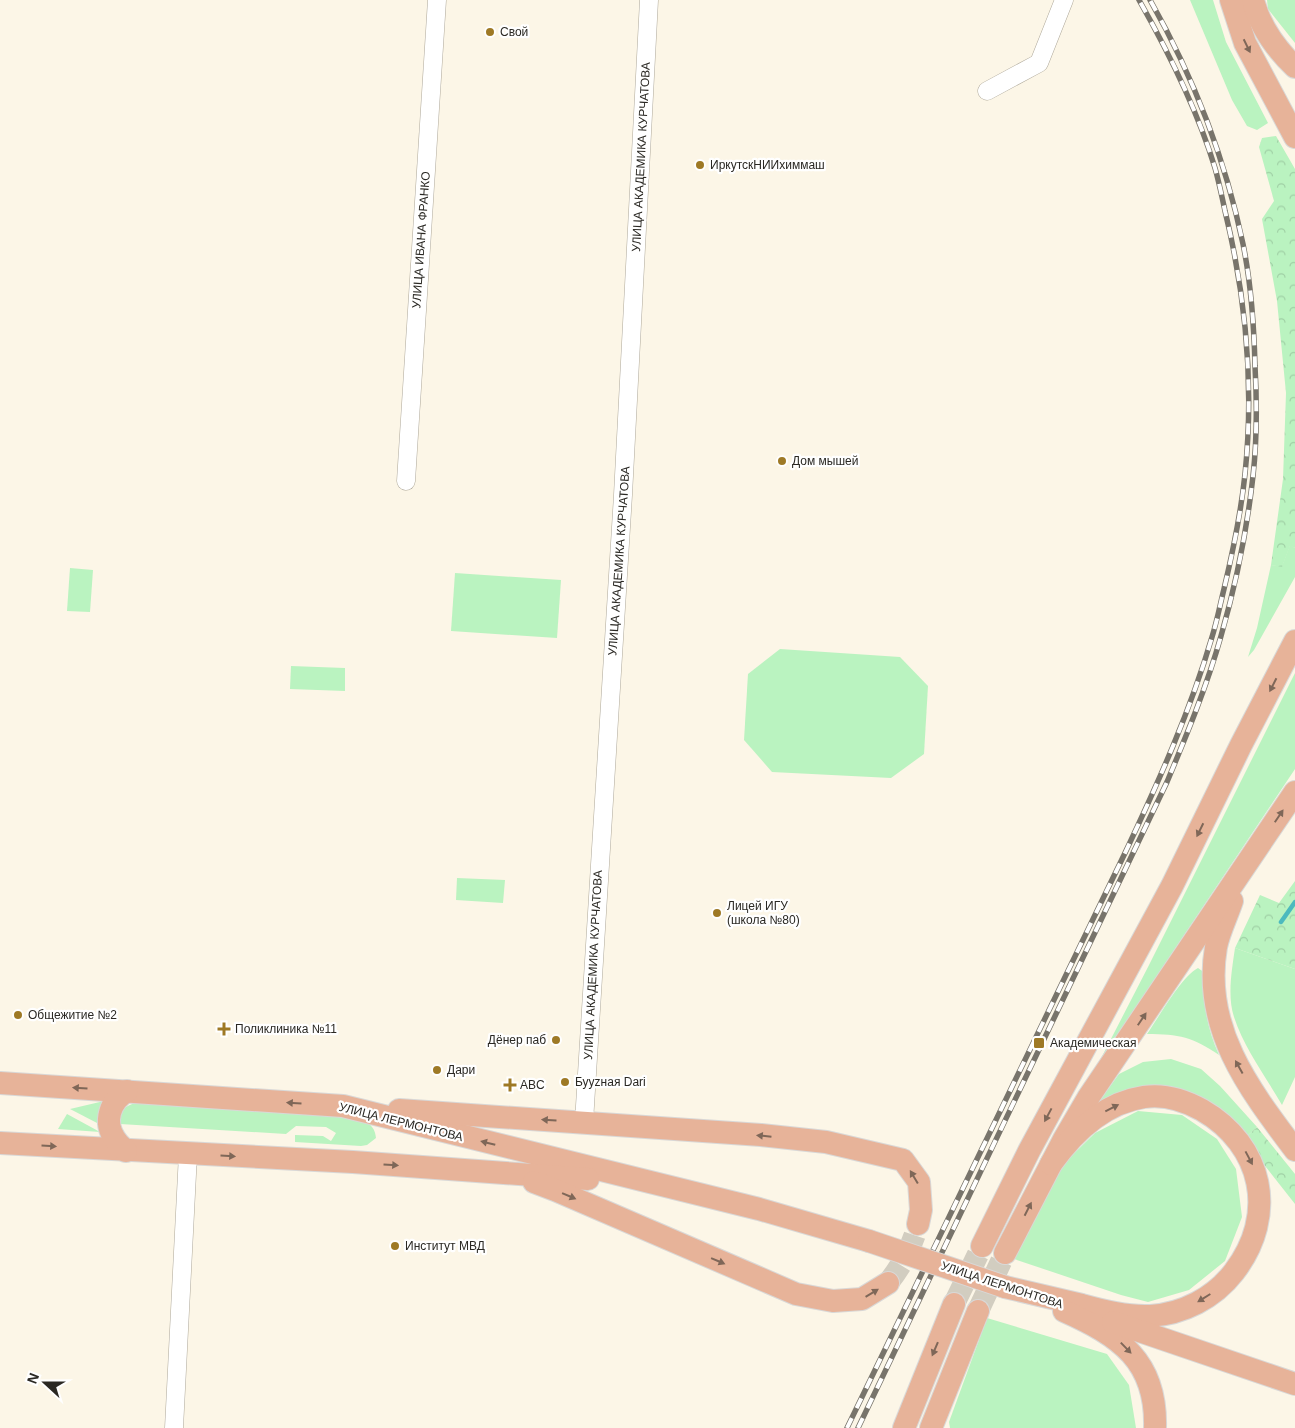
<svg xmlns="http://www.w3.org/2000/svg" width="1295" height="1428" font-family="Helvetica,sans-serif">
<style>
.grass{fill:#baf3c0}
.forest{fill:url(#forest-crowns)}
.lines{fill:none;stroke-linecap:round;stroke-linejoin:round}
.stream{stroke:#4cbabe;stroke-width:4.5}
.major-tunnel{stroke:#d2cdc0;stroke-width:22;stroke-dasharray:22 11;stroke-linecap:butt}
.minor-casing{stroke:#aea89a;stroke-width:19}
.major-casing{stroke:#d9d8d7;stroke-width:24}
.minor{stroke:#fff;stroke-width:18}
.major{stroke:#e7b399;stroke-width:22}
.rail-casing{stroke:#78746b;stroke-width:5.5}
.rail{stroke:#fff;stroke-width:4;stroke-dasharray:11;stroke-linecap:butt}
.major-bridge-casing{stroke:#d9d8d7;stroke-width:24;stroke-linecap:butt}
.major-bridge{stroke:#e7b399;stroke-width:22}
.oneway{fill:#7f6758}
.poi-dot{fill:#9e7925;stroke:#fff;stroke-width:2}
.labels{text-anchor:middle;stroke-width:4.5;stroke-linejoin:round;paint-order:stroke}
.poi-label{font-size:12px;fill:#2a2823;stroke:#fff;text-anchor:start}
.street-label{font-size:12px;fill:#2a2823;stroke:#fff}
</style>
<defs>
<pattern id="forest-crowns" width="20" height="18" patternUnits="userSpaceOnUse" patternTransform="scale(1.25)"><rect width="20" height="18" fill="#baf3c0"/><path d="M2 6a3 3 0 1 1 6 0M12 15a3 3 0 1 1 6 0" fill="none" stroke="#a0d0a5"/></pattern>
</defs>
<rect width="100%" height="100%" fill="#fcf6e7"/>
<!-- grass -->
<g class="grass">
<polygon points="1190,0 1213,0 1226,42 1268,123 1257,130 1247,126 1232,100"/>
<polygon points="1267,0 1295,0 1295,43 1268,9"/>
<polygon points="1290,545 1295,548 1295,577 1254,650 1248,657 1257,628 1271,565 1282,566"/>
<polygon points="70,568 93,570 90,612 67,611"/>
<polygon points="455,573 561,580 557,638 451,631"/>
<polygon points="780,649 900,657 928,686 924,754 891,778 772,772 744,740 748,674"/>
<polygon points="291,666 345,668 345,691 290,689"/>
<polygon points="1295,673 1295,769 1152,983 1077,1105 1148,967"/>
<polygon points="457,878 505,880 503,903 456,900"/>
<path d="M1235,948L1295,969V1077L1282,1105C1266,1077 1244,1048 1234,1017C1227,996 1232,969 1235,948Z"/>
<path d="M1198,968L1205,973C1202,1002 1207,1028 1219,1055C1193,1037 1179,1034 1147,1034C1159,1017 1181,977 1198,968Z"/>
<polygon points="1171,1059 1201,1069 1220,1086 1257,1127 1244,1139 1184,1093 1095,1107 1119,1074 1143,1062"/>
<polygon points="104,1101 99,1124 70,1109"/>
<path d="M136,1103L353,1116C365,1121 375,1124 376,1138L367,1145L361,1146L295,1142V1135L323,1136L331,1141L336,1133L326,1127L296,1126L286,1134L120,1124C119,1111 124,1106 136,1103Z"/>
<polygon points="1138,1111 1182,1115 1217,1139 1236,1169 1242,1217 1225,1261 1189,1290 1148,1302 1121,1295 1014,1259 1057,1170 1095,1133"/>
<polygon points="67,1114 100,1132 58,1129"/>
<polygon points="987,1318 1107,1354 1129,1385 1136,1428 950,1428 949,1422"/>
</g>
<!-- forest -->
<g class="forest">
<polygon points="1276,136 1295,169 1295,548 1290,546 1282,567 1271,565 1283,479 1286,393 1277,301 1262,219 1274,201 1259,147 1262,138"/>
<polygon points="1295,881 1295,969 1235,948 1260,895 1279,903"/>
<polygon points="1257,1127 1295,1174 1295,1204 1244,1139"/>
</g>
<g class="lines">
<!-- stream -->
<polyline class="stream" points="1281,922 1295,902"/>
<!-- major-tunnel -->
<g class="major-tunnel">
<path d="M888,1283C902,1265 912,1247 918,1224"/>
<polyline points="954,1304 982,1246"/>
<polyline points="978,1311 1005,1253"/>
</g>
<defs>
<g id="minor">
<polyline points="987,91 1039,63 1064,0"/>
<polyline points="406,481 437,0"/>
<polyline points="584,1122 623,495 649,0"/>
<polyline points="174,1428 188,1154"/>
</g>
<g id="major">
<polyline points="1231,0 1245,43 1295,137"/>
<path d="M1253,0C1260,27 1275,48 1295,67"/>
<path d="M1232,901C1227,916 1219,932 1216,947C1202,1028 1249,1089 1295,1150"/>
<polyline points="0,1083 343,1106 759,1209 869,1241"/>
<polyline points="399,1110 761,1135 826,1142 903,1160 919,1182 921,1210 918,1224"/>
<polyline points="0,1143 353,1162 588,1179"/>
<path d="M126,1151C122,1147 118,1144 115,1139C103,1122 110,1101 127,1091"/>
<polyline points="534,1182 555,1190 796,1294 833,1301 862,1299 888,1283"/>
<polyline points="982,1246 1029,1151 1172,886 1241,745 1295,641"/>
<polyline points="1005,1253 1064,1139 1088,1098 1295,792"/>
<path d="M1005,1287C1031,1293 1057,1299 1082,1305C1104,1311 1127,1317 1150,1316C1183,1314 1214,1298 1234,1272C1278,1215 1263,1145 1202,1110C1184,1100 1164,1094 1144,1097C1104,1103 1073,1133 1051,1164"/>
<path d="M1064,1311C1120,1336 1157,1361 1155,1428"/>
<polyline points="1113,1322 1295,1384"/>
<polyline points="904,1428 954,1304"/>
<polyline points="931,1428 978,1311"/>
</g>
</defs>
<!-- minor casing -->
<use href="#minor" class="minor-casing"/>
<!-- major casing -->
<use href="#major" class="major-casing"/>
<!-- minor -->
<use href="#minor" class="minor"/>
<!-- major -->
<use href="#major" class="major"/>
<defs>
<g id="rail">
<path d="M847,1428L1125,853C1158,783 1190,712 1212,637C1217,621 1220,605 1224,589C1233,551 1241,513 1245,474C1254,387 1246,297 1225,211C1222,197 1219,182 1215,168C1197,109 1169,53 1139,0"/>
<path d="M858,1428L1167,782C1187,734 1207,686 1221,636C1236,584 1247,530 1253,476C1257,440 1257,402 1255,366C1254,325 1251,283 1243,244C1225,158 1193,76 1150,0"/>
</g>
</defs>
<!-- rail casing -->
<use href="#rail" class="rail-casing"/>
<!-- rail -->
<use href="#rail" class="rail"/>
<defs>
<polyline id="major-bridge" points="869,1241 1005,1287"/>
</defs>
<!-- major-bridge casing -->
<use href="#major-bridge" class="major-bridge-casing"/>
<!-- major-bridge -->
<use href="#major-bridge" class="major-bridge"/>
</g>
<!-- one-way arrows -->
<defs><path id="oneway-solid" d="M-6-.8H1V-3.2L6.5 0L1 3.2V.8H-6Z" transform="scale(1.25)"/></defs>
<g class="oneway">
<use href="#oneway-solid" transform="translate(1247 46) rotate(64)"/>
<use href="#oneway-solid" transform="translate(1273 685) rotate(117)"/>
<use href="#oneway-solid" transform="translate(1279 816) rotate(-56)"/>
<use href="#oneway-solid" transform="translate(1200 830) rotate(116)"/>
<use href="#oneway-solid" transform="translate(1142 1019) rotate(-56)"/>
<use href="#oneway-solid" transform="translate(1239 1067) rotate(-119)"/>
<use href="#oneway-solid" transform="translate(80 1088) rotate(-176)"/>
<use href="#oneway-solid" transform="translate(294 1103) rotate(-176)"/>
<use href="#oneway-solid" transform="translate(1112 1108) rotate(-27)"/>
<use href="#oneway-solid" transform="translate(1048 1115) rotate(118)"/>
<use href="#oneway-solid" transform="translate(549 1120) rotate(-176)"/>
<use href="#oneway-solid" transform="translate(764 1136) rotate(-174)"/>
<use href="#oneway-solid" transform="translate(488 1143) rotate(-166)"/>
<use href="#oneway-solid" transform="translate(49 1146) rotate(3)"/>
<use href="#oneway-solid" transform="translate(228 1156) rotate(3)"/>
<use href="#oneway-solid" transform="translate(1249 1158) rotate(62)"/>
<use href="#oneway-solid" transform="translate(391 1165) rotate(4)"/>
<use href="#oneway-solid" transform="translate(914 1177) rotate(-121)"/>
<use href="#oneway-solid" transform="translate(569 1196) rotate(23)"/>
<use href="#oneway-solid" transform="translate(1028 1209) rotate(-63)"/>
<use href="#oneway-solid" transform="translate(718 1261) rotate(23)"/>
<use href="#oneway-solid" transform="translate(872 1293) rotate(-31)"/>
<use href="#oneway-solid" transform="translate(1204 1298) rotate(148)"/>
<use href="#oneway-solid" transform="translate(1126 1348) rotate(46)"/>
<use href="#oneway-solid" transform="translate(935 1349) rotate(113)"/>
</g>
<!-- markers -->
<g class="poi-dot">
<circle cx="490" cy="32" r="5"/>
<circle cx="700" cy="165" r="5"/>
<circle cx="782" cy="461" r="5"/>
<circle cx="717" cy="913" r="5"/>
<circle cx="18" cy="1015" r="5"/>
<path d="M221.5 1021.5h5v5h5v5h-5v5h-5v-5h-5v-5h5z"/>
<circle cx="556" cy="1040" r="5"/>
<rect x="1033" y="1037" width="12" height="12" rx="2.5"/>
<circle cx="437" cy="1070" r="5"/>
<circle cx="565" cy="1082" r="5"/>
<path d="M507.5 1077.5h5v5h5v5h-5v5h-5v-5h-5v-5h5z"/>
<circle cx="395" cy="1246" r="5"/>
</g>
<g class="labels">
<!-- poi labels -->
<g class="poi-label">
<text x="500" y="36">Свой</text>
<text x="710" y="169">ИркутскНИИхиммаш</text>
<text x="792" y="465">Дом мышей</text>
<text x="727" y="910">Лицей ИГУ<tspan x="727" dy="14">(школа №80)</tspan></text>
<text x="28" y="1019">Общежитие №2</text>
<text x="235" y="1033">Поликлиника №11</text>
<text x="546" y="1044" text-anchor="end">Дёнер паб</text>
<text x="1050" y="1047">Академическая</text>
<text x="447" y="1074">Дари</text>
<text x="575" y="1086">Бууzная Dari</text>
<text x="520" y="1089">ABC</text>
<text x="405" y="1250">Институт МВД</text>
</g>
<!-- street labels -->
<g class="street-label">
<text transform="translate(641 157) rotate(-87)" y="4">УЛИЦА АКАДЕМИКА КУРЧАТОВА</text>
<text transform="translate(421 240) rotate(-86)" y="4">УЛИЦА ИВАНА ФРАНКО</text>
<text transform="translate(619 561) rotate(-86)" y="4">УЛИЦА АКАДЕМИКА КУРЧАТОВА</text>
<text transform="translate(593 965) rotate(-87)" y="4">УЛИЦА АКАДЕМИКА КУРЧАТОВА</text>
<text transform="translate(401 1122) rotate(14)" y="4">УЛИЦА ЛЕРМОНТОВА</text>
<text transform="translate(1002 1285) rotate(18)" y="4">УЛИЦА ЛЕРМОНТОВА</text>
</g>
</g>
<!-- north arrow -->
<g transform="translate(45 1383) rotate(291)" stroke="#ffffff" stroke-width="4" paint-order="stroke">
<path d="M0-4L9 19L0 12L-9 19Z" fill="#2a2823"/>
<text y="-8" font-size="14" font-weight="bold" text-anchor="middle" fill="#2a2823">N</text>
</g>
</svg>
